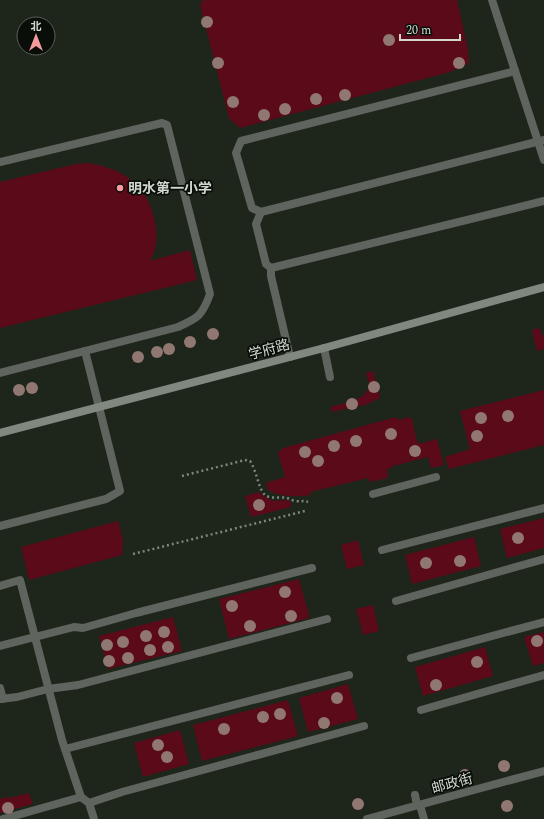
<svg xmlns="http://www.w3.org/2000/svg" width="544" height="819" font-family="Spectral,'Noto Sans SC',serif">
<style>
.green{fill:#5a0a19}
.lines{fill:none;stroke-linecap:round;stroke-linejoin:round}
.path{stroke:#7e857b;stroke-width:2.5;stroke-dasharray:2 3;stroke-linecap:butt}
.lane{stroke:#5f645e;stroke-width:8}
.street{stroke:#5f645e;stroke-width:8}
.secondary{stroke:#81887f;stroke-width:8}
.tree{fill:#917772}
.poi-dot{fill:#f59b9e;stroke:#0a0e09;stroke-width:1.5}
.labels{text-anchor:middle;stroke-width:3.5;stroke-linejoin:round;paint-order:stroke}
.poi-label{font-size:14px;font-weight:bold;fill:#d1d7cf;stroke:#0a0e09;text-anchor:start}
.street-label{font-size:14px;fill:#d1d7cf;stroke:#0a0e09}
</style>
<rect width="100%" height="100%" fill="#1e261b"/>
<!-- green -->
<g class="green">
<polygon points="203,0 457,0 468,49 469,63 450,72 240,128 229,118 200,5"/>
<path d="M90,163C103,166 116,169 127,177C133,181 140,188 144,194C155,210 163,246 149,261L190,250L197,280L0,328V182L76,164Z"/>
<polygon points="539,328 544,338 544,349 537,351 532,330"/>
<polygon points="373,371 380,398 365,405 331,412 332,406 347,403 363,396 370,386 366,373"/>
<polygon points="544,390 544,445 449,469 445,457 470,449 460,411"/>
<path d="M396,417L399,420L409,417L412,419L416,438L419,444L437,439L444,465L431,468L428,457L393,466L387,470L388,478L370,482L368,478L310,492L311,495C299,497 279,497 268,490L266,483L285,477L278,453L283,448Z"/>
<path d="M259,492C264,496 269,500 275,501C282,501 285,498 291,502V507L251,517L245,496Z"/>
<polygon points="544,518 544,548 507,558 500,529"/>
<polygon points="118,521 123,540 122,555 29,580 21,547"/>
<polygon points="474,537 481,566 412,584 405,555"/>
<polygon points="358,540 364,565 347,569 341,545"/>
<polygon points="299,579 308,611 309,618 229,639 219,599"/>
<polygon points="373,605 379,631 363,635 356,609"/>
<polygon points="173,617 182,651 108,669 99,636"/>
<polygon points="544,632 544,663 533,666 524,637"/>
<polygon points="485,647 493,676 423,696 415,667"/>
<polygon points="348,684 358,719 308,732 299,698"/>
<polygon points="288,700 298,736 202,761 193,725"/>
<polygon points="180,730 189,764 143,777 134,743"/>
<polygon points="29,793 33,804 0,813 0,799 7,797 9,798"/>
</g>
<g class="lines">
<!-- path -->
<g class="path">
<path d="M182,476L245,460L250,461C256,470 257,481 262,491C267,501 278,496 287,498C290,499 293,501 296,501C301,502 303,500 308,502"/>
<polyline points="133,554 305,511"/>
</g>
<!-- lane -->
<g class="lane">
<polyline points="515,71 241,141 236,153 252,208 261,212 544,140"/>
<path d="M0,162L162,123L167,125L210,294C202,316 198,318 178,327L0,373"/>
<polyline points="261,212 256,224 266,264 271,268"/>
<polyline points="324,348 330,377"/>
<polyline points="290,357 271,276 271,268 544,201"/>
<polyline points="373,494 436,477"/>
<polyline points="0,526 106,499 120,491 85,351"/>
<polyline points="382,550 544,508"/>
<polyline points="0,586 20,580 62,740 81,797 89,803 94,819"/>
<polyline points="396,601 544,559"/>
<polyline points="0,646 74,627 83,628 136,613 312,568"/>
<polyline points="411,658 544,622"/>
<polyline points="0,688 3,699"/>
<polyline points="0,699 17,697 48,689 78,685 327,619"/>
<polyline points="421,710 544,675"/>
<polyline points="65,749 349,675"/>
<polyline points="415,795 417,805"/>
<polyline points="89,803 122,792 364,726"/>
<polyline points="420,805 424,819"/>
<polyline points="3,819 81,797"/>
</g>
<!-- street -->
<g class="street">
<polyline points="492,0 544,160"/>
<polyline points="367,819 544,771"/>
</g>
<!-- secondary -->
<polyline class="secondary" points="0,433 324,348 544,287"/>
</g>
<!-- trees -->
<g class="tree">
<circle cx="207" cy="22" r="6"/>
<circle cx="389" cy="40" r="6"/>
<circle cx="218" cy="63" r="6"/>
<circle cx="459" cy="63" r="6"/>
<circle cx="345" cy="95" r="6"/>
<circle cx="316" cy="99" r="6"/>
<circle cx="233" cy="102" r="6"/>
<circle cx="285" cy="109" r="6"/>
<circle cx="264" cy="115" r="6"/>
<circle cx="213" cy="334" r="6"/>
<circle cx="190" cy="342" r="6"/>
<circle cx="169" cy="349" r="6"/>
<circle cx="157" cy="352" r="6"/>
<circle cx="138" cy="357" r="6"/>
<circle cx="374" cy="387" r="6"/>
<circle cx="32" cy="388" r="6"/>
<circle cx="19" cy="390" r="6"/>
<circle cx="352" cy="404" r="6"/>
<circle cx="508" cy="416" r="6"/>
<circle cx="481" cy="418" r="6"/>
<circle cx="391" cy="434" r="6"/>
<circle cx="477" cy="436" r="6"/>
<circle cx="356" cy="441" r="6"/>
<circle cx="334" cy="446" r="6"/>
<circle cx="415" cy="451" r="6"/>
<circle cx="305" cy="452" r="6"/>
<circle cx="318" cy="461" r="6"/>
<circle cx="259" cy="505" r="6"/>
<circle cx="518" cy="538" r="6"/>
<circle cx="460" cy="561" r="6"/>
<circle cx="426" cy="563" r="6"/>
<circle cx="285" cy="592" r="6"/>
<circle cx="232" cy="606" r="6"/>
<circle cx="291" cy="616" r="6"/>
<circle cx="250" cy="626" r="6"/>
<circle cx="164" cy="632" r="6"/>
<circle cx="146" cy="636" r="6"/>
<circle cx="537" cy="641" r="6"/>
<circle cx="123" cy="642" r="6"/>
<circle cx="107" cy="645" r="6"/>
<circle cx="168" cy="647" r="6"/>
<circle cx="150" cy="650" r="6"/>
<circle cx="128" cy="658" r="6"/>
<circle cx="109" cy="661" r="6"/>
<circle cx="477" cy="662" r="6"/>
<circle cx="436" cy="685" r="6"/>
<circle cx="337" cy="698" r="6"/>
<circle cx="280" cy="714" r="6"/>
<circle cx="263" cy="717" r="6"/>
<circle cx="324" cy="723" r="6"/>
<circle cx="224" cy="729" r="6"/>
<circle cx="158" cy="745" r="6"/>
<circle cx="167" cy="757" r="6"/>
<circle cx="504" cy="766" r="6"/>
<circle cx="465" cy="775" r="6"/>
<circle cx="358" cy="804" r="6"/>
<circle cx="507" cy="806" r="6"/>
<circle cx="8" cy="808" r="6"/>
</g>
<!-- markers -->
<circle class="poi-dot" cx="120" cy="188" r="4"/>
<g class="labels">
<!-- poi labels -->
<g class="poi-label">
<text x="128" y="193">明水第一小学</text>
</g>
<!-- street labels -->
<g class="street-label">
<text transform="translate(269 349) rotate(-15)" y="5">学府路</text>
<text transform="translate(452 783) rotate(-15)" y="5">邮政街</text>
</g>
</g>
<!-- north arrow -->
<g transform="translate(36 36)"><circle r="19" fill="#0a0e09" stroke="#5a5e58"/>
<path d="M0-3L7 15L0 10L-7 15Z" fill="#f59b9e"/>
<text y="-6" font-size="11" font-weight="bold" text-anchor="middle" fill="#d1d7cf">北</text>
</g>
<!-- scale -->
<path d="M400 34v6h60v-6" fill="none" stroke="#d1d7cf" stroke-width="2"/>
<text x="406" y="34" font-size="12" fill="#d1d7cf" stroke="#0a0e09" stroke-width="3" paint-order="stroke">20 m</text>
</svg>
